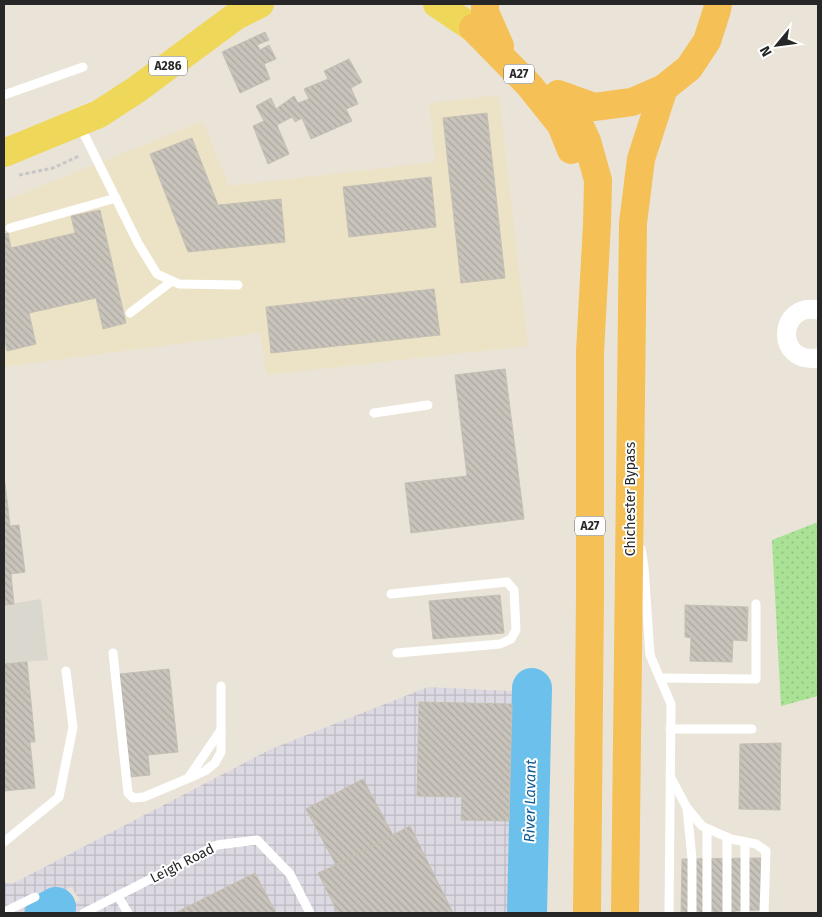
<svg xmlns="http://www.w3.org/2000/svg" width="822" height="917" font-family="'Fira Sans',sans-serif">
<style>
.industrial{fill:url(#industrial-grid)}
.education{fill:#ece3c7}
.park{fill:url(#park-dots)}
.plaza{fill:#dad7cf}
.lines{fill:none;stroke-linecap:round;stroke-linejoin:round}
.river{stroke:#6bc0ec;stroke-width:40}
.building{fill:url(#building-back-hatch);stroke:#c5c0b3}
.path{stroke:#c7c7c7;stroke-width:3;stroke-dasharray:4 2.5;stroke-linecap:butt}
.service{stroke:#fff;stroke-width:9}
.minor{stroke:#fff;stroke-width:19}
.primary{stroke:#eed759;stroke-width:28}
.trunk{stroke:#f5c056;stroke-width:28}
.labels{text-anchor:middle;stroke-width:4;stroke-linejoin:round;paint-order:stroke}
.shield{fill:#fff;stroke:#686868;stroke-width:1}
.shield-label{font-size:12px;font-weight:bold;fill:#272727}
.street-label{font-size:14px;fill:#272727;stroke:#fff}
.water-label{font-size:15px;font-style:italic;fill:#0f5b94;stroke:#fff}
</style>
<defs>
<pattern id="industrial-grid" width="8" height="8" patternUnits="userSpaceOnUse" patternTransform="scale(1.25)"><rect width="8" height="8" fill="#ddd9e2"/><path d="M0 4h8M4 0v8" fill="none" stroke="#bebac2"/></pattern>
<pattern id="park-dots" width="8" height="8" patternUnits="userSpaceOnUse" patternTransform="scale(1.25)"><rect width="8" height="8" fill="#a9e195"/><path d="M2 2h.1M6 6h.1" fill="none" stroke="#91c180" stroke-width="1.8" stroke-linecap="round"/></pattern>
<pattern id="building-back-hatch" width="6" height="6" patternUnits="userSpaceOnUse" patternTransform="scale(1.25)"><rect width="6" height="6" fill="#c8c3bb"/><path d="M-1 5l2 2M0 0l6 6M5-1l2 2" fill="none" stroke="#aca8a1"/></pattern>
</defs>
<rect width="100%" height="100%" fill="#eae4d8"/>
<!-- industrial -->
<polygon class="industrial" points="428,687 528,692 518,913 56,913 80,900 71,887 23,913 4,913 4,883 14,883 271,749"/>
<!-- education -->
<polygon class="education" points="499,95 528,346 266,375 260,333 4,367 4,201 203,121 229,186 435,162 429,103"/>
<!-- park -->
<polygon class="park" points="818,522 818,696 781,706 772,540"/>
<!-- plaza -->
<polygon class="plaza" points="41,599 48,660 4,664 4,605"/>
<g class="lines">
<!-- river -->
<g class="river">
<polyline points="45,913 56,907"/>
<polyline points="527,913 532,688"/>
</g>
</g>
<!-- building -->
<g class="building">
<polygon points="265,32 269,40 257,45 260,50 269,45 276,59 264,64 270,79 240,93 222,52"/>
<polygon points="349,59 362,82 351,88 358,104 346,109 352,121 311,139 302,118 295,122 292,117 277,125 289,154 268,164 253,126 264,121 256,106 271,98 276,109 294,96 298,103 309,99 304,89 328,79 324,71"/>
<polygon points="487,113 505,278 461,283 443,118"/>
<polygon points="192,138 218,205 281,199 285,242 188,252 150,154"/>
<polygon points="431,177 436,227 349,237 343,187"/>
<polygon points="100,210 126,323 103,329 96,298 29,313 36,344 7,351 4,335 4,234 8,233 11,248 75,233 71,216"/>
<polygon points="434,289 440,335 271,353 266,307"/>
<polygon points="505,369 524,519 411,533 405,483 467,476 455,375"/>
<polygon points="4,483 5,483 10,526 19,525 25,572 11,574 14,604 4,605"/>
<polygon points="500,595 504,633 433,639 429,601"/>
<polygon points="685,605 748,607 747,641 733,640 732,662 690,661 691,638 685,637"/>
<polygon points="27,662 35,742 30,742 35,788 4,791 4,664"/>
<polygon points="169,669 178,752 148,755 150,775 129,777 119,674"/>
<polygon points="419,702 512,704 509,821 461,820 462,797 417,796"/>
<polygon points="781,743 780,810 739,809 740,744"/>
<polygon points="363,779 393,835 336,865 306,809"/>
<polygon points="410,826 453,913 338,913 318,873 336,865"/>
<polygon points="761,858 760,910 735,911 735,913 681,913 682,859"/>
<polygon points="255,873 276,913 175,913"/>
</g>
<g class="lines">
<!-- path -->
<polyline class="path" points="19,175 53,168 79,156"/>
<!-- service -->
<g class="service">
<polyline points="4,95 83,67"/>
<polyline points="80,126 138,243 157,274 179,284 238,285"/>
<polyline points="10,228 116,198"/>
<polyline points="130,313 172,281"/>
<polyline points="374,413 428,405"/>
<polyline points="641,549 644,567 650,655 671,704 669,913"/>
<polyline points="391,594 507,582 514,590 516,630 511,639 500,644 397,653"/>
<polyline points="113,653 128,793 133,798 144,797 189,778 205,771 215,763 221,752 221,686"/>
<polyline points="660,678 756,679 756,604"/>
<polyline points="670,729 752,729"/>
<polyline points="670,776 687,808 692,859 692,913"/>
<polyline points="189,777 221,730"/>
<polyline points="687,808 702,826 731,839 756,844 766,851 764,913"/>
<polyline points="707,829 707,913"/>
<polyline points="727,837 727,913"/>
<polyline points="4,842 59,797 73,727 66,671"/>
<polyline points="745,842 745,913"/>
<polyline points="118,896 128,913"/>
<polyline points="4,912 35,897"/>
<polyline points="84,913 217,845 257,840 290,874 310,913"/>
</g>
<!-- minor -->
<path class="minor" d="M818,310C778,302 774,364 818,358"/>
<!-- primary -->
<g class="primary">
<polyline points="437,4 492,41"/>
<polyline points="4,153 99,114 136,90 236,16 260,4"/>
</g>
<!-- trunk -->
<g class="trunk">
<polyline points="485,4 485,12 500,46"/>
<polyline points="473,28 529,85 561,125 571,150"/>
<polyline points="558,94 594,107 632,102 664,88 689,68 707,41 717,10 718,4"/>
<polyline points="567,98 587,141 598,180 597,224 590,352 590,594 587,913"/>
<polyline points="625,913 633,223 641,159 664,88"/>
</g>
</g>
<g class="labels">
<!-- shield labels -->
<g class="shield">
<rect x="149" y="56.5" width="38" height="19" rx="4"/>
<rect x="504" y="64.5" width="30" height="19" rx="4"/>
<rect x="575" y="516.5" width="30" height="19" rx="4"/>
</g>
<g class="shield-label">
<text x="168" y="70">A286</text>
<text x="519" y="78">A27</text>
<text x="590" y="530">A27</text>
</g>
<!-- street labels -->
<g class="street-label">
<text transform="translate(630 499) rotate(-90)" y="5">Chichester Bypass</text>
<text transform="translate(182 863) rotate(-27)" y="5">Leigh Road</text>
</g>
<!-- water labels -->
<g class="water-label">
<text transform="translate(530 801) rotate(-89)" y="5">River Lavant</text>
</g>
</g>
<!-- border -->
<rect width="822" height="917" fill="none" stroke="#272727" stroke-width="10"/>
<!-- north arrow -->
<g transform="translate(777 45) rotate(241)" stroke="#ffffff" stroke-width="4" paint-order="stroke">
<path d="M0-4L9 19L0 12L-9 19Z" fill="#272727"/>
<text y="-8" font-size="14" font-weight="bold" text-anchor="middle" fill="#272727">N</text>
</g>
</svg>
